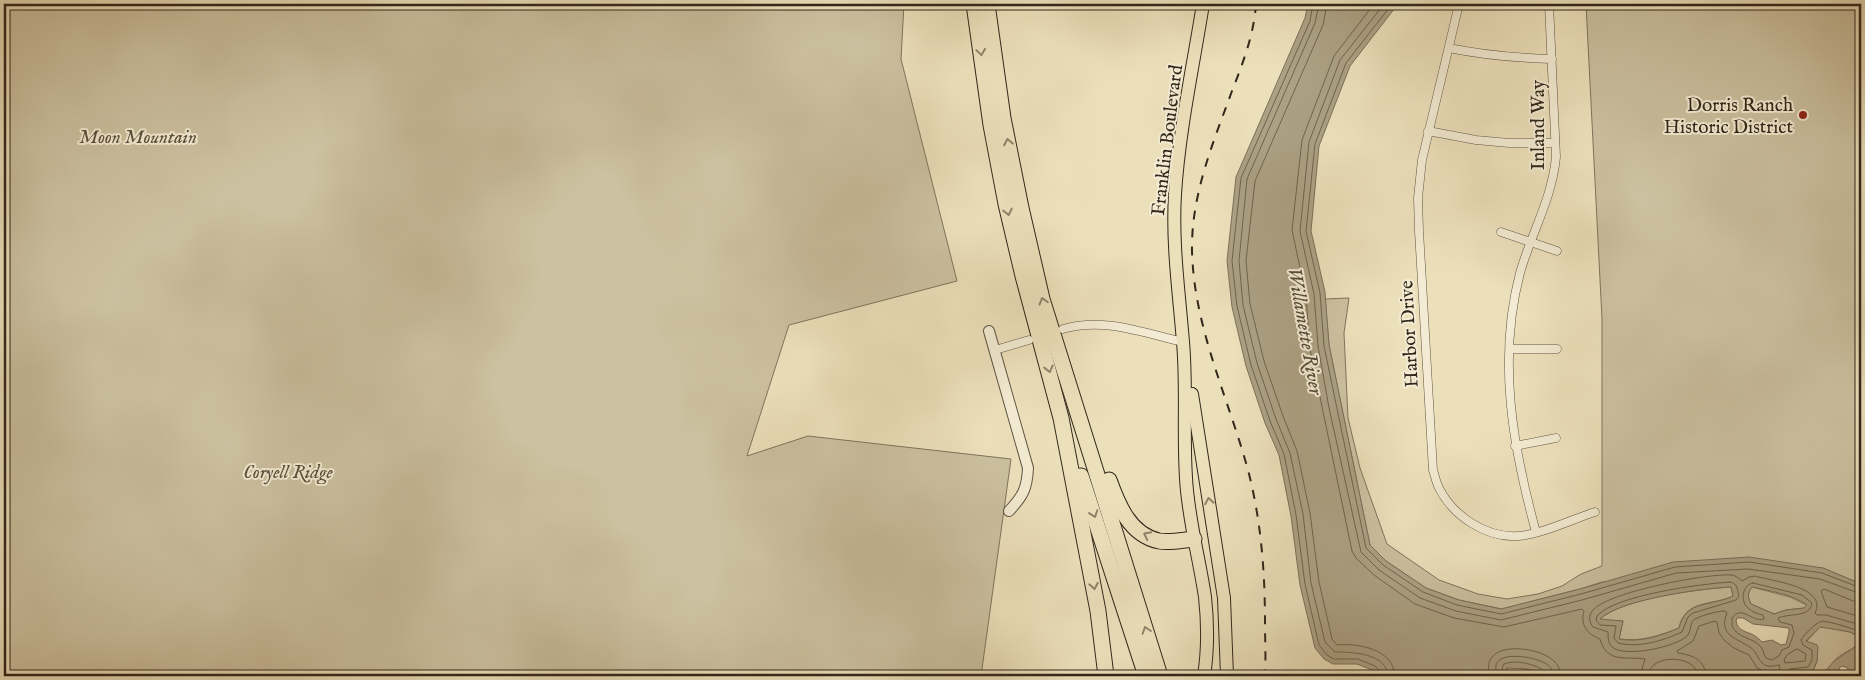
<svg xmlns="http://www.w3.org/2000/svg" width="1865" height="680" font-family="'IM FELL English',serif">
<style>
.green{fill:#ccc1a0;stroke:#7e745d}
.water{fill:#aca184;stroke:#7b705a;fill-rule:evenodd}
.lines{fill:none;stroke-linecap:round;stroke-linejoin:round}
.shore{stroke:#6e644f;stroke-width:1}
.minor-casing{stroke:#605542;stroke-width:9}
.tertiary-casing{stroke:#605542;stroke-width:12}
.primary-casing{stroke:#31271a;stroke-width:14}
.motorway-casing{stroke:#31271a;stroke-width:17}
.minor{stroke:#f3ebd3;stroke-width:8}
.tertiary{stroke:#f3ebd3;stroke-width:10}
.primary{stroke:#ece0bb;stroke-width:12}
.motorway{stroke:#ece0bb;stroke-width:15}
.rail{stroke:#31271a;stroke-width:2;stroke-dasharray:9 9;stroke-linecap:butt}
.oneway{stroke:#8e846a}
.poi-dot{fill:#8f2418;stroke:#f3ebd3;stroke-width:2}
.labels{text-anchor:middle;stroke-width:4;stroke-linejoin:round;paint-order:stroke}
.poi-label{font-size:19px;fill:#31271a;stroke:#f3ebd3;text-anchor:end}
.street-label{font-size:19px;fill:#31271a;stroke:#f3ebd3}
.park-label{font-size:19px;font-style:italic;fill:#584e3c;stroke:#f3ebd3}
.water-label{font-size:20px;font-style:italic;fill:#564c3a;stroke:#f3ebd3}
</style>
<rect width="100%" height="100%" fill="#ece0bb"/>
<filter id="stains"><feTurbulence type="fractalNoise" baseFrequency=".004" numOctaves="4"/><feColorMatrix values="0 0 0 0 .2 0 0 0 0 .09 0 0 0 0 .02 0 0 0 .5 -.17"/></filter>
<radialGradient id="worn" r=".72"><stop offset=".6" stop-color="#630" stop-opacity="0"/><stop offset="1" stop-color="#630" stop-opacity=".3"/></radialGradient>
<!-- green -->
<g class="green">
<polygon points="4,4 904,4 901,59 957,281 789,325 747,456 808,436 1011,459 981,676 4,676"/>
<polygon points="1586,4 1861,4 1861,584 1823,568 1602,582 1580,589 1502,609 1459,600 1426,588 1386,561 1370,545 1329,345 1325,299 1349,298 1344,333 1348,418 1360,468 1387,544 1439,580 1478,594 1507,599 1538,594 1562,586 1581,574 1602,566 1602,319"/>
<path d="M1731,587L1733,596C1712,606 1685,599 1679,628C1659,636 1640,642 1619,639L1623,621L1599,620C1622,598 1700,589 1731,587Z"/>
<path d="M1752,587L1790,597L1807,605L1804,608L1786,610L1774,614L1751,604C1748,598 1747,593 1752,587Z"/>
<polygon points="1824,626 1850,632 1861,638 1861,643 1838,657 1824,673 1816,673 1813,671 1817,661 1817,645 1806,642 1820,627"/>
<path d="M1506,667L1527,669L1548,676C1535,676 1513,680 1506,667Z"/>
</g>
<!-- water -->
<path class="water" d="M1308,4H1398L1350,66L1319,146L1311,231L1325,292L1329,345L1370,545L1386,561L1426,588L1459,600L1501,609L1580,589L1673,562L1749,557L1823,568L1861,584V638L1850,632L1820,627L1806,641L1817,645L1818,647L1817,661L1813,671L1816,673H1824L1834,661L1861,643V676H1844L1847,673L1848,668L1842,666L1839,668L1842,676H1813L1798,673L1783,676H1754L1752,675L1750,676C1732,676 1711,679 1694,676C1681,674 1672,668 1659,674V676H1548L1527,669L1506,668L1508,671L1516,676H1379L1372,670L1357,664H1333L1324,659L1315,648L1300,585L1291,516L1279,455L1265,423L1246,366L1232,307L1227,261L1236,177L1305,18ZM1731,587L1733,596C1711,607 1686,599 1679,628C1659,636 1641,643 1619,639L1623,621L1600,619C1618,600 1703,588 1731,587ZM1752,587C1770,591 1793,594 1807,605L1804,608L1786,610L1774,614L1751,604C1748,598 1747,593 1752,587ZM1737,618H1743L1753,624L1789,628V632L1786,644L1781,645L1772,640L1762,642C1760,640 1758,638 1755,636C1747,631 1738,632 1736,621Z"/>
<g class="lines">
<!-- shore -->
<g class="shore">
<polyline points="1313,4 1310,21 1241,178 1232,261 1237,306 1251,365 1270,421 1284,454 1296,515 1305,584 1319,645 1327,655 1334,659 1358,659 1375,666 1381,672 1382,676"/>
<path d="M1319,4L1315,23L1247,179L1239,261L1243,305L1257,363L1276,419L1290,453L1303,514L1311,583L1325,642L1335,652C1352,652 1387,653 1388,676"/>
<path d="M1327,4L1323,25L1255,181L1246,261L1250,304L1264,361L1283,416L1297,451L1310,513L1319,582L1332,639L1337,645C1358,643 1394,649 1395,676"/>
<path d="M1374,4L1334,56L1302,140L1292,230L1306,296L1310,349L1352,551L1356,558L1374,575L1415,604L1454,618L1504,627L1582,609L1584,611C1580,625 1587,634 1600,639C1607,664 1626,656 1645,659L1640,676"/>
<polyline points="1384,4 1340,60 1309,142 1300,231 1314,294 1318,346 1329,408 1361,552 1379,570 1420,598 1456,611 1501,620 1582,600 1676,573 1748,569 1820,579 1861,594"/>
<polyline points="1392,4 1346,63 1315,144 1306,231 1320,293 1324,346 1366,548 1383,565 1423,592 1457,605 1501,614 1581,594 1675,567 1749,562 1822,573 1861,588"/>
<path d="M1730,582C1738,583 1737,590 1739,596L1736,600L1693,613L1688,617L1682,632C1662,641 1640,648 1618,643L1614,638L1616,626L1600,625L1596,620L1597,616C1615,595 1701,584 1730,582Z"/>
<path d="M1753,583L1802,595L1812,603C1810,618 1789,613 1778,618L1780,622L1792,625L1794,633L1789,647L1782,650L1779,656L1772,660L1766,658C1764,655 1763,649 1761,647C1753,637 1738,639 1732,626V618C1742,604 1752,623 1764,619L1763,615C1758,614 1752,612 1748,608C1740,601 1742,585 1753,583Z"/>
<polyline points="1861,602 1853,601 1824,589 1821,591 1827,607 1861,617"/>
<polygon points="1797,649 1806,654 1805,661 1785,663 1784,660 1787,655"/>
<path d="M1490,676C1478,638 1541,646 1555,662C1559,666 1560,671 1560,676"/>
<path d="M1498,676C1484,647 1537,656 1548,665C1552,668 1553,672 1553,676"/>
<path d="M1507,676L1502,668L1504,664C1515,659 1536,664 1546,672L1547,676"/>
<path d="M1648,676C1649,653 1697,654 1698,676"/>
<path d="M1706,676C1705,660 1693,655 1678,653L1677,651L1693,641L1699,626L1715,621L1717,622L1719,633L1725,641L1734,648L1749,655L1757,668L1770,674L1771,676"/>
<path d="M1778,676L1780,665C1776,665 1772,667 1768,666C1758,664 1758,652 1750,647C1736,638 1718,635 1727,613L1725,611C1717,611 1703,615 1695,619C1689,623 1692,631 1687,636C1676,647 1624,658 1612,647C1608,643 1608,637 1608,632L1593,627C1589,622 1588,616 1593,610C1608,592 1708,573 1732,575C1736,576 1739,578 1742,581L1749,577L1755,576C1772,581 1828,587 1815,613L1817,615H1826L1861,625"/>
<path d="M1785,676L1786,672L1790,669L1808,667L1812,660V650L1803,645L1801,640C1803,635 1817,622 1822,621C1828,621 1855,629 1861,632"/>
</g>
<defs>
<g id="minor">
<path d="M1459,4L1422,160L1418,198L1419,231L1433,470C1435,476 1436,482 1439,488C1453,516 1486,538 1518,536C1540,535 1573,519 1595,512"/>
<path d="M1449,48C1483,55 1517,58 1552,59"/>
<polyline points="1428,131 1476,140 1509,143 1555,143"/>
<polyline points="1501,232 1557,251"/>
<path d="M1063,329C1104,317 1143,333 1183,342"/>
<polyline points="1510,349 1557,349"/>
<polyline points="995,350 1029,340"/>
<polyline points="1515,446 1556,438"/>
<path d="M1536,532C1513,448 1497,360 1520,273C1531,234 1552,199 1556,157L1549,4"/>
</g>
<path id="tertiary" d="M989,331L1028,468C1027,489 1023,496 1009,511"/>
<g id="primary">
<path d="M1203,4C1193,67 1179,131 1175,194C1172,244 1179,292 1183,342C1187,387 1183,432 1186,478C1188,518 1199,557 1205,597C1208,624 1208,650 1204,676"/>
<polyline points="1192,394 1224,598 1227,676"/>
</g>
<g id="motorway">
<polyline points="974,4 991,125 1006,204 1023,276 1061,418 1098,611 1106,676"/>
<polyline points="987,4 1003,118 1021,208 1042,299 1160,676"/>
<polyline points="1081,476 1146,676"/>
<path d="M1109,480C1118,505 1130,535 1159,541C1170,543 1183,540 1194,539"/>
</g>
</defs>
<!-- minor casing -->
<use href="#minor" class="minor-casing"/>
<!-- tertiary casing -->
<use href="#tertiary" class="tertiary-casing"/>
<!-- primary casing -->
<use href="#primary" class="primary-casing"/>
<!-- motorway casing -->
<use href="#motorway" class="motorway-casing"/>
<!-- minor -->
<use href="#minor" class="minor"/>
<!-- tertiary -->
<use href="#tertiary" class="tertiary"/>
<!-- primary -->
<use href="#primary" class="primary"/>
<!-- motorway -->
<use href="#motorway" class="motorway"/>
<!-- rail -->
<path class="rail" d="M1256,4C1254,34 1243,63 1232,91C1213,143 1191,195 1192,251C1194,328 1228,397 1248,470C1261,520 1265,571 1265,623C1265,641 1266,659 1265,676"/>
</g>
<!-- one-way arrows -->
<defs><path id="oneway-chevron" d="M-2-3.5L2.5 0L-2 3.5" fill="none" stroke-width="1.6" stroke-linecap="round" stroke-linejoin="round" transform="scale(1.25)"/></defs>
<g class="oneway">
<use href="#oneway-chevron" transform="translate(981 52) rotate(82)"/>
<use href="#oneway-chevron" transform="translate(1008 142) rotate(-101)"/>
<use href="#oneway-chevron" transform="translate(1008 212) rotate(77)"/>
<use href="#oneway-chevron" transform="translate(1043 301) rotate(-106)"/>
<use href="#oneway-chevron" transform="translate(1049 369) rotate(76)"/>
<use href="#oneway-chevron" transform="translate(1209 501) rotate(-100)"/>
<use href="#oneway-chevron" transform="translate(1094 514) rotate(71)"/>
<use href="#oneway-chevron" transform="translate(1147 535) rotate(-153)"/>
<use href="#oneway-chevron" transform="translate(1094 586) rotate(80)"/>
<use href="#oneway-chevron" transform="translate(1146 630) rotate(-108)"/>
</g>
<!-- markers -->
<circle class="poi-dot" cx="1803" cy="115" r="5"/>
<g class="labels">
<!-- poi labels -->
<g class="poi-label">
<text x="1793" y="111">Dorris Ranch<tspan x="1793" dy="22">Historic District</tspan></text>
</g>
<!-- street labels -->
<g class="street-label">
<text transform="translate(1537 125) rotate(-90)" y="7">Inland Way</text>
<text transform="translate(1166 140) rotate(-83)" y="7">Franklin Boulevard</text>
<text transform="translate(1408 334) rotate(-93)" y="7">Harbor Drive</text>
</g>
<!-- park labels -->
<g class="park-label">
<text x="138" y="143">Moon Mountain</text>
<text x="288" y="478">Coryell Ridge</text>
</g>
<!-- water labels -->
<g class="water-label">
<text transform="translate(1306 331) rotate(80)" y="7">Willamette River</text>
</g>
</g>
<!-- margin -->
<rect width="1865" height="680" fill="none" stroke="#ece0bb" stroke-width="20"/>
<rect x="5" y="5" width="1855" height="670" fill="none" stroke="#31271a" stroke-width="2.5"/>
<rect x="10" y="10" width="1845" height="660" fill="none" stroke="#31271a"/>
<rect width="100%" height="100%" filter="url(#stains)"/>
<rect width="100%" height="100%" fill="url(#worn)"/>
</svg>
